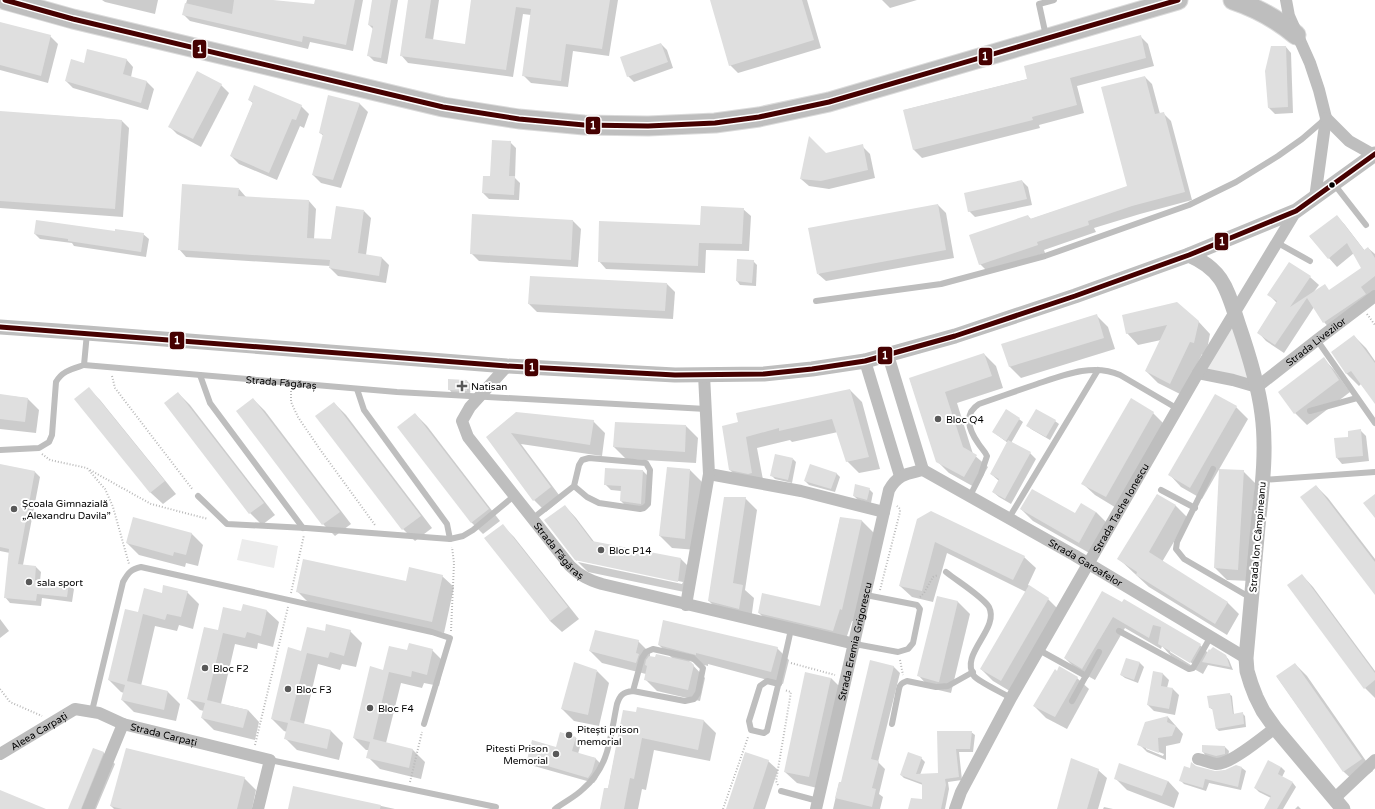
<svg xmlns="http://www.w3.org/2000/svg" width="1375" height="809" font-family="'Varela Round',sans-serif">
<style>
.green{fill:#ececec}
.shadow{fill:#0003;fill-rule:evenodd}
.building{fill:#dfdfdf}
.lines{fill:none;stroke-linecap:round;stroke-linejoin:round}
.primary-casing{stroke:#dbdbdb;stroke-width:21}
.path{stroke:#b9b9b9;stroke-width:2;stroke-dasharray:1 2;stroke-linecap:butt}
.service{stroke:#bebebe;stroke-width:6}
.minor{stroke:#bebebe;stroke-width:12}
.tertiary{stroke:#bebebe;stroke-width:15}
.primary{stroke:#bebebe;stroke-width:19}
.bus-1-casing{stroke:#fff;stroke-width:8}
.bus-1{stroke:#460101;stroke-width:5}
.bus-dot{fill:#000;stroke:#fff;stroke-width:1.5}
.poi-dot{fill:#595959;stroke:#fff;stroke-width:1.5}
.labels{text-anchor:middle;stroke-width:4;stroke-linejoin:round;paint-order:stroke}
.street-label{font-size:10px;fill:#000;stroke:#fff}
.poi-label{font-size:10px;fill:#000;stroke:#fff;text-anchor:start}
.line-badge{stroke:#fff;stroke-width:1.5}
.badge-label{font-size:11px;text-anchor:middle;font-weight:bold;fill:#fff}
</style>
<rect width="100%" height="100%" fill="#fff"/>
<!-- green -->
<g class="green">
<polygon points="1234,312 1257,387 1198,373"/>
<polygon points="242,539 278,546 274,568 237,560"/>
</g>
<!-- shadow -->
<g class="shadow">
<polygon points="102,0 158,0 155,14 105,2"/>
<polygon points="187,0 262,0 315,5 316,0 363,0 353,51 310,42 308,49 190,21 183,14"/>
<polygon points="373,0 398,0 387,64 374,61 368,55 373,29 369,25"/>
<polygon points="409,0 439,0 433,40 466,45 472,0 618,0 609,56 573,51 568,87 531,83 523,75 531,15 523,14 513,77 408,63 401,55"/>
<polygon points="711,0 807,0 821,48 738,73 730,65"/>
<polygon points="882,0 917,0 890,8"/>
<polygon points="0,23 50,36 58,44 48,83 0,70"/>
<polygon points="1140,36 1148,44 1154,66 1077,86 1084,113 1039,125 1040,128 922,158 914,150 904,110 1028,79"/>
<polygon points="661,44 667,50 673,68 634,82 628,76"/>
<polygon points="1286,47 1291,53 1293,113 1275,114 1269,108"/>
<polygon points="126,59 133,67 131,77 147,82 154,89 148,110 73,88 66,81 84,64"/>
<polygon points="1145,77 1152,84 1160,114 1163,113 1171,121 1192,200 1140,214 1094,228 1096,232 1044,250 1045,253 988,272 980,264 1028,216 1031,219 1128,187"/>
<polygon points="221,85 229,93 201,147 177,134 169,126"/>
<polygon points="329,96 360,104 368,112 341,188 321,183 313,175 324,136 320,133"/>
<polygon points="249,100 301,106 309,114 304,128 300,126 277,180 239,164 231,156 253,103"/>
<polygon points="0,112 121,120 129,128 123,217 0,208"/>
<polygon points="510,142 516,148 515,178 520,183 519,200 489,199 483,193"/>
<polygon points="862,146 870,154 875,178 829,189 809,186 801,179 826,154"/>
<polygon points="1022,181 1028,187 1032,205 975,217 969,211"/>
<polygon points="239,189 246,197 309,201 316,209 314,239 332,240 364,211 371,218 366,255 382,258 389,265 386,283 338,276 330,268 330,266 186,257 179,249"/>
<polygon points="938,205 946,213 954,258 826,281 818,274"/>
<polygon points="743,209 751,216 749,251 706,250 705,273 606,269 599,261 701,226"/>
<polygon points="1337,216 1345,225 1365,251 1368,248 1375,254 1375,291 1332,331 1324,322 1314,307 1284,353 1266,341 1258,332 1277,303 1269,295 1310,277 1319,285 1313,293 1330,291 1363,268 1354,253 1337,267 1310,237"/>
<polygon points="573,221 581,229 578,267 479,261 471,253"/>
<polygon points="116,232 143,234 149,239 146,257 74,246 72,243 40,239 35,234"/>
<polygon points="753,261 757,265 756,286 740,285 737,281"/>
<polygon points="667,284 675,292 673,319 537,312 529,304"/>
<polygon points="1096,315 1108,327 1115,349 1021,378 1009,366"/>
<polygon points="1123,316 1198,321 1210,334 1206,355 1202,354 1182,395 1158,383 1146,371 1161,340 1138,345 1127,333"/>
<polygon points="1354,336 1366,348 1375,361 1375,402 1361,384 1359,386 1347,374 1332,352"/>
<polygon points="984,354 996,366 1003,388 957,403 973,454 988,467 976,488 949,473 937,461 910,379"/>
<polygon points="1324,359 1335,371 1350,392 1307,425 1295,413"/>
<polygon points="467,381 471,385 470,395 452,393 449,389"/>
<polygon points="89,389 100,400 176,494 163,504 151,493 75,399"/>
<polygon points="850,390 862,402 880,469 859,473 847,461 838,432 792,442 790,440 757,448 764,485 742,482 730,470 723,427"/>
<polygon points="178,393 190,405 275,515 262,525 250,513"/>
<polygon points="0,395 27,398 39,410 36,433 0,429"/>
<polygon points="253,399 265,411 351,524 335,536 323,524"/>
<polygon points="334,403 346,415 432,528 415,541 403,529"/>
<polygon points="1236,407 1248,419 1202,499 1181,487 1170,475"/>
<polygon points="516,413 593,421 605,433 602,456 521,444 562,499 546,512 534,500 487,437"/>
<polygon points="1153,413 1165,425 1118,509 1095,495 1083,484"/>
<polygon points="415,414 427,426 500,521 483,534 471,522"/>
<polygon points="1019,419 1023,422 1011,443 1030,453 1036,459 1011,504 999,497 993,492 999,481 991,474 1008,443 993,432"/>
<polygon points="1055,421 1059,424 1050,440 1031,429 1027,425"/>
<polygon points="686,426 698,438 696,463 626,459 614,447"/>
<polygon points="1360,430 1366,436 1369,461 1342,464 1337,458 1349,438"/>
<polygon points="793,459 796,462 792,483 775,479 771,475"/>
<polygon points="0,467 35,472 40,477 23,565 36,567 41,572 40,581 68,584 74,589 72,602 42,598 41,606 10,603 5,597 10,553 0,551"/>
<polygon points="690,470 702,482 697,550 672,548 660,536"/>
<polygon points="643,471 649,477 647,509 627,507 621,501 621,491 611,490 605,484"/>
<polygon points="1243,471 1255,483 1250,581 1227,580 1215,568"/>
<polygon points="836,473 840,477 835,492 809,485 805,481"/>
<polygon points="1316,486 1328,498 1375,559 1375,593"/>
<polygon points="869,489 873,493 871,503 858,500 854,496"/>
<polygon points="1157,495 1176,506 1188,518 1162,562 1227,602 1239,614 1227,635 1149,587 1119,559"/>
<polygon points="745,498 757,510 745,590 754,598 751,620 721,613 709,601"/>
<polygon points="565,506 576,518 595,543 681,559 693,571 689,593 588,572 578,562 682,584 683,582 577,560 577,561 576,560"/>
<polygon points="1021,509 1075,514 1096,512 1108,524 1091,554 1033,521"/>
<polygon points="840,519 862,521 874,533 854,621 852,621 845,642 771,625 759,613 821,607"/>
<polygon points="918,519 1024,557 1036,568 1028,585 1048,599 1060,611 1013,693 993,681 981,669 1026,592 947,553 933,602 912,597 900,586"/>
<polygon points="502,525 514,537 579,619 562,632 550,621"/>
<polygon points="191,533 203,545 198,566 186,563 185,567 139,555 127,543"/>
<polygon points="1302,575 1313,587 1375,671 1375,698 1365,688"/>
<polygon points="442,576 454,587 444,633 309,603 297,591 407,582"/>
<polygon points="187,592 199,604 193,629 179,625 177,631 155,626 141,686 168,692 180,704 176,721 134,712 122,700 124,693 121,692 109,680 139,613"/>
<polygon points="938,598 958,602 970,614 951,693 930,688 919,676"/>
<path d="M1124,600L1200,645L1208,653L1225,655L1229,660L1233,670L1208,665L1203,674L1171,656L1162,646L1161,649L1125,628L1095,680L1077,670L1065,658L1122,603ZM1170,650L1195,665L1194,667L1170,652Z"/>
<polygon points="267,611 279,622 273,647 258,643 257,649 235,644 221,704 248,710 259,722 255,740 214,730 202,718 204,711 200,710 188,698 218,632 242,612"/>
<polygon points="0,619 9,631 0,638"/>
<polygon points="350,631 362,643 356,667 342,664 340,670 318,664 304,724 331,731 343,743 339,760 297,750 285,738 287,732 284,731 272,719 302,652 326,632"/>
<polygon points="638,641 650,653 650,657 673,659 659,645 777,648 789,660 783,684 708,664 708,666 689,661 705,678 700,701 657,691 645,679 646,674 602,663 590,651"/>
<polygon points="432,650 444,662 439,686 424,683 422,688 401,683 386,743 413,750 425,762 421,779 380,769 368,757 369,750 366,750 354,738 384,671 408,651"/>
<polygon points="1127,659 1140,663 1144,667 1138,683 1125,678 1121,675"/>
<polygon points="1295,664 1307,676 1373,771 1356,783 1344,772 1277,677"/>
<polygon points="893,666 900,673 878,762 885,769 879,794 883,797 880,809 833,809 839,783 842,784"/>
<polygon points="597,671 609,683 599,726 574,721 562,709"/>
<polygon points="1154,672 1163,674 1169,680 1167,688 1173,689 1179,695 1175,715 1154,711 1148,705"/>
<polygon points="831,678 843,690 821,789 797,783 785,772"/>
<polygon points="1077,678 1089,689 1067,729 1046,718 1034,706"/>
<polygon points="1229,694 1232,696 1234,715 1242,713 1245,716 1246,727 1219,731 1216,728 1214,710 1210,708 1208,697"/>
<polygon points="624,711 704,721 716,733 710,761 654,750 646,790 642,789 638,809 601,809 608,789"/>
<path d="M1168,717L1183,734L1180,743L1166,746V760L1147,752L1139,744L1146,723ZM1146,747L1164,754L1163,756L1146,749Z"/>
<polygon points="938,732 971,732 975,735 973,752 959,752 962,780 948,782 949,789 945,809 909,809 923,800 923,785 904,778 901,775 921,758 925,762 920,775 939,774"/>
<polygon points="575,737 581,743 578,754 595,758 601,764 597,779 594,783 534,766 528,760 557,748"/>
<polygon points="1225,747 1229,751 1228,757 1220,760 1206,756 1203,752"/>
<polygon points="103,752 115,764 96,809 69,809"/>
<polygon points="768,761 778,770 765,809 727,809"/>
<polygon points="1196,767 1215,772 1242,768 1246,771 1241,790 1209,783 1206,791 1184,784 1180,780 1190,769"/>
<polygon points="1281,767 1285,771 1282,777 1293,783 1296,787 1283,809 1265,809 1271,798 1259,792 1255,788"/>
<polygon points="1098,770 1107,778 1098,809 1058,809"/>
<polygon points="244,778 256,790 252,809 114,809 111,806"/>
<polygon points="1115,778 1168,781 1179,793 1174,808 1127,790"/>
<polygon points="294,787 395,809 289,809"/>
<polygon points="1298,806 1301,809 1295,809"/>
<polygon points="1104,807 1113,809 1103,809"/>
</g>
<!-- building -->
<g class="building">
<polygon points="234,0 273,0 314,4 315,0 355,0 346,45 303,36 302,42 182,15 185,3 232,14"/>
<polygon points="372,0 391,0 381,58 367,56 373,26 368,25"/>
<polygon points="408,0 431,0 425,38 465,44 471,0 610,0 602,49 566,44 561,81 522,76 531,9 516,7 506,70 400,56"/>
<polygon points="710,0 802,0 814,40 729,66"/>
<polygon points="0,22 51,35 41,76 0,65"/>
<polygon points="1141,35 1146,58 1070,78 1077,105 1032,117 1033,120 913,150 903,110 1027,79 1024,66"/>
<polygon points="661,43 668,62 627,77 620,57"/>
<polygon points="1271,46 1286,46 1288,107 1268,108 1265,71"/>
<polygon points="87,49 127,59 123,74 147,81 141,103 65,81 71,59 84,63"/>
<polygon points="197,71 222,84 193,139 168,127"/>
<polygon points="1145,76 1155,114 1164,112 1185,192 1132,206 1088,221 1089,225 1037,242 1038,245 979,265 969,235 1028,215 1030,219 1127,186 1101,87"/>
<polygon points="254,85 302,105 296,120 292,119 269,173 230,156 253,102 248,100"/>
<polygon points="328,95 360,103 333,180 312,175 323,134 319,133"/>
<polygon points="0,111 122,120 115,209 0,201"/>
<polygon points="809,136 826,153 863,144 868,170 821,181 800,179"/>
<polygon points="492,140 511,141 509,176 515,176 514,195 482,193 483,176 490,176"/>
<polygon points="1022,180 1027,199 968,212 964,193"/>
<polygon points="182,184 239,188 238,196 309,200 307,238 331,239 336,206 364,210 358,253 382,257 379,276 329,268 330,260 178,250"/>
<polygon points="938,204 946,250 817,274 808,228"/>
<polygon points="701,206 744,208 742,244 699,243 698,266 598,262 599,221 700,225"/>
<polygon points="472,214 573,220 571,260 470,254"/>
<polygon points="1337,215 1364,250 1368,247 1375,258 1375,276 1361,287 1366,294 1323,323 1307,298 1275,345 1257,333 1277,301 1267,295 1289,262 1311,276 1290,307 1325,284 1329,290 1361,268 1347,243 1328,259 1309,236"/>
<polygon points="36,220 115,231 115,229 144,233 141,252 68,241 68,239 34,234"/>
<polygon points="737,259 754,260 752,283 736,281"/>
<polygon points="530,276 667,283 665,311 528,304"/>
<polygon points="1177,302 1199,321 1194,343 1190,342 1170,384 1145,371 1167,325 1126,334 1122,315"/>
<polygon points="1097,314 1104,338 1009,367 1001,344"/>
<polygon points="1354,335 1375,363 1375,404 1351,371 1346,374 1331,352"/>
<polygon points="984,353 992,376 945,392 963,447 977,455 964,477 936,462 909,378"/>
<polygon points="1324,357 1339,380 1294,414 1278,392"/>
<polygon points="448,379 467,380 467,391 448,390"/>
<polygon points="89,387 165,481 150,493 74,399"/>
<polygon points="850,389 869,457 846,462 832,419 779,431 779,428 746,437 752,473 748,474 729,470 722,426 738,422 736,413"/>
<polygon points="178,392 264,503 249,514 164,403"/>
<polygon points="0,394 28,398 25,422 0,419"/>
<polygon points="1215,394 1237,406 1190,488 1168,475"/>
<polygon points="253,398 340,512 322,525 236,411"/>
<polygon points="1131,398 1154,412 1106,497 1081,484"/>
<polygon points="334,402 421,516 402,530 315,416"/>
<polygon points="1006,409 1020,418 1006,441 992,432"/>
<polygon points="1036,409 1056,420 1046,437 1026,426"/>
<polygon points="516,412 594,420 590,445 511,433 551,487 533,501 486,437"/>
<polygon points="415,413 489,509 471,523 397,427"/>
<polygon points="615,422 686,425 685,452 613,447"/>
<polygon points="1361,429 1363,456 1336,458 1334,438 1348,437 1348,431"/>
<polygon points="1008,440 1031,452 1005,499 992,492 999,479 990,474"/>
<polygon points="775,454 793,458 788,480 770,476"/>
<polygon points="0,464 35,471 18,564 36,566 35,580 69,583 67,597 37,594 36,601 4,598 9,549 0,547"/>
<polygon points="810,464 837,473 831,489 804,481"/>
<polygon points="667,467 690,469 685,539 659,536"/>
<polygon points="605,468 643,470 641,504 620,501 621,486 604,485"/>
<polygon points="1219,469 1244,470 1238,570 1214,568"/>
<polygon points="855,484 870,488 867,500 853,496"/>
<polygon points="1316,485 1375,562 1375,595 1300,497"/>
<polygon points="1032,489 1075,513 1081,503 1096,512 1079,543 1020,509"/>
<polygon points="1157,494 1176,505 1149,552 1228,602 1215,624 1136,575 1137,572 1117,559"/>
<polygon points="1375,494 1375,518 1363,503"/>
<polygon points="724,497 746,497 733,583 743,585 739,609 708,601"/>
<polygon points="565,505 592,541 681,558 678,582 575,560 544,520"/>
<polygon points="931,511 1025,556 1013,580 935,542 922,591 899,586 917,519"/>
<polygon points="133,517 192,533 186,555 174,552 173,556 126,543"/>
<polygon points="840,517 862,520 842,610 840,609 833,631 758,613 762,593 820,606"/>
<polygon points="503,524 568,607 550,621 484,538"/>
<polygon points="303,559 406,581 409,567 443,575 432,622 296,592"/>
<polygon points="1302,574 1375,673 1375,680 1364,689 1287,585"/>
<polygon points="163,585 188,591 181,617 167,614 165,620 143,614 127,681 168,691 164,710 121,700 125,685 108,680 125,609 138,612 144,588 162,593"/>
<polygon points="1029,585 1049,598 1001,681 980,669"/>
<polygon points="1102,591 1122,602 1124,599 1201,644 1190,663 1158,644 1161,627 1153,625 1149,638 1113,617 1082,669 1064,658"/>
<polygon points="937,596 958,601 939,682 938,682 917,676"/>
<polygon points="243,604 267,610 261,636 247,632 245,638 223,633 207,700 248,710 243,728 201,718 205,703 187,699 204,627 218,630 223,607 241,611"/>
<polygon points="663,620 778,647 771,672 696,653 696,655 658,645"/>
<polygon points="326,624 351,630 344,656 330,652 328,658 307,653 290,720 331,730 327,749 284,739 288,723 271,719 288,647 301,651 307,627 325,631"/>
<polygon points="595,630 639,640 636,653 639,654 636,663 589,651"/>
<polygon points="409,643 433,649 427,675 412,671 411,677 389,672 373,739 413,749 409,768 366,758 370,742 353,738 370,666 383,670 389,646 407,650"/>
<polygon points="1213,647 1226,655 1230,667 1202,662 1209,649 1210,650"/>
<polygon points="656,654 691,662 694,665 688,690 644,680 647,666 645,665 646,660 649,656 655,657"/>
<polygon points="1126,658 1140,662 1134,680 1120,675"/>
<polygon points="870,660 894,666 871,759 879,761 872,788 876,789 872,807 835,798 839,782 841,782"/>
<polygon points="574,662 597,670 588,715 561,709"/>
<polygon points="1295,663 1362,759 1343,772 1276,676"/>
<polygon points="1059,666 1078,677 1055,717 1033,706 1055,669 1057,671"/>
<polygon points="1153,671 1163,673 1161,686 1173,688 1169,709 1147,705"/>
<polygon points="805,672 831,678 809,777 784,772"/>
<polygon points="1230,693 1233,714 1243,712 1244,724 1216,729 1212,708 1209,708 1207,696"/>
<polygon points="637,707 704,720 698,750 642,738 634,779 630,778 624,809 600,809 604,788 608,788 623,710 636,712"/>
<polygon points="1168,716 1167,722 1176,726 1172,736 1158,738 1159,753 1137,745 1145,722"/>
<polygon points="937,731 972,731 970,749 956,749 959,777 945,779 946,785 941,809 908,809 911,798 922,799 922,783 900,775 908,752 922,757 916,774 938,773"/>
<polygon points="560,732 576,737 572,751 596,758 592,772 588,778 527,760 532,740 556,747"/>
<polygon points="1202,745 1225,746 1225,754 1216,756 1202,752"/>
<polygon points="93,748 104,752 81,809 68,809"/>
<polygon points="126,748 245,777 237,809 122,809 110,806"/>
<polygon points="745,752 769,760 753,809 726,809"/>
<polygon points="1071,758 1099,769 1087,809 1057,809"/>
<polygon points="1268,760 1281,767 1278,774 1293,782 1277,809 1264,809 1271,796 1254,788"/>
<polygon points="1191,762 1196,766 1215,771 1225,770 1236,765 1242,767 1238,787 1205,779 1203,788 1179,781 1184,766 1190,768"/>
<polygon points="1119,763 1168,781 1162,796 1114,779"/>
<polygon points="293,786 381,805 380,809 288,809"/>
<polygon points="0,790 46,809 0,809"/>
</g>
<g class="lines">
<defs>
<g id="primary">
<polyline points="5,0 73,19 443,107 519,119 584,125 648,126 715,123 759,117 829,102 1178,0"/>
<path d="M1233,0C1257,8 1277,19 1296,35"/>
</g>
</defs>
<!-- primary casing -->
<use href="#primary" class="primary-casing"/>
<!-- path -->
<g class="path">
<polyline points="1367,314 1375,325"/>
<polyline points="112,376 115,388 193,490"/>
<polyline points="291,391 291,402 298,417 319,448 375,525"/>
<polyline points="42,454 50,460 87,468 105,489 113,507 129,564"/>
<polyline points="90,470 151,504 208,519"/>
<polyline points="880,590 900,512 900,509 897,506"/>
<polyline points="291,593 304,535"/>
<polyline points="920,597 924,593 933,577 938,575"/>
<polyline points="451,631 454,563 452,547"/>
<polyline points="900,660 903,675"/>
<polyline points="791,663 835,675"/>
<polyline points="0,689 10,702 42,716"/>
<polyline points="255,745 288,607"/>
<polyline points="410,782 422,732"/>
<polyline points="778,785 776,781 791,692 784,690"/>
<polyline points="723,809 748,737"/>
</g>
<!-- service -->
<g class="service">
<polyline points="1046,36 1039,4 1054,0"/>
<polyline points="1334,184 1366,225"/>
<polyline points="1276,242 1310,261"/>
<polyline points="816,301 941,284 1045,256 1189,205 1236,182 1278,156 1302,139 1324,120"/>
<polyline points="1317,340 1375,423"/>
<path id="s1" d="M84,365L397,392L706,409"/>
<polyline points="200,375 210,403 303,528"/>
<polyline points="357,389 364,410 447,524 450,539"/>
<polyline points="1310,411 1357,398"/>
<path d="M0,450L39,448L49,442L52,435L56,382C62,371 72,369 84,365L87,333"/>
<polyline points="1213,469 1177,542 1176,549 1184,559 1251,598"/>
<polyline points="1263,480 1375,472"/>
<polyline points="1161,490 1195,508"/>
<polyline points="198,496 227,524 306,528 450,539 463,536 473,530 514,496"/>
<path d="M970,496L981,474L987,456C985,451 981,448 978,443C969,430 963,414 979,404C996,398 1014,392 1031,386C1059,377 1091,362 1120,375L1178,409"/>
<polyline points="1009,518 1098,370"/>
<polyline points="532,519 574,486 579,465 582,460 589,458 646,463 650,470 648,504 644,508 640,509 599,503 587,497 574,486"/>
<path d="M946,572C957,581 982,596 989,607C1000,629 959,654 974,676C979,682 1003,693 1011,698"/>
<polyline points="1119,631 1189,669 1193,668 1211,636"/>
<polyline points="855,644 898,652 908,649 913,643 920,609 917,605 866,595"/>
<polyline points="1039,650 1086,676"/>
<path d="M779,684L767,681L760,686L749,721L751,730L764,733L767,731C775,697 784,663 791,629"/>
<polyline points="1072,701 1099,652"/>
<path d="M92,711L123,582C128,573 131,569 141,567L432,632L450,638L424,724"/>
<path d="M892,724L899,689C900,684 902,683 907,681L936,687L948,686L973,672"/>
<polyline points="270,760 496,807"/>
<polyline points="781,791 818,801"/>
<path d="M555,809C564,802 575,797 583,789C610,766 610,737 617,704C620,695 623,692 633,691L685,701L694,699L698,693L703,668L693,658L653,649L646,652L642,658L633,691"/>
</g>
<!-- minor -->
<g class="minor">
<polyline points="1286,0 1289,16 1310,63 1319,90 1326,118 1315,198"/>
<polyline points="1326,118 1349,141 1374,155"/>
<polyline points="888,355 923,470"/>
<polyline points="865,361 900,476"/>
<path id="s2" d="M507,366L470,407L462,421L468,437L570,566C580,576 589,580 602,584L855,644"/>
<path id="s3" d="M1198,373L1233,380L1257,387L1317,340L1375,296"/>
<polyline points="704,375 709,474 801,491 884,512"/>
<path id="s4" d="M923,470L1074,555L1246,658"/>
<polyline points="686,605 709,474"/>
<path id="s5" d="M0,754L75,709L99,713L123,724"/>
<path d="M1198,759C1204,760 1210,763 1216,764C1230,765 1263,737 1275,728"/>
<polyline points="1335,798 1375,760"/>
<path id="s6" d="M88,809L123,724L270,760L258,809"/>
<path id="s7" d="M816,809L889,490C898,474 907,474 923,470"/>
<path id="s8" d="M955,809L961,792L1011,698L1198,373L1296,211"/>
</g>
<!-- tertiary -->
<g class="tertiary">
<path d="M1189,255C1224,270 1227,290 1238,323C1248,352 1258,383 1262,414C1267,451 1262,489 1258,526C1254,570 1250,614 1246,658L1247,671L1251,684L1256,697L1263,711L1275,728L1343,809"/>
<polyline points="0,327 87,333 507,366 675,375 764,374 812,369 865,361 955,336 1075,296 1189,255 1296,211 1375,154"/>
</g>
<!-- primary -->
<use href="#primary" class="primary"/>
<defs>
<g id="bus-1">
<polyline points="5,0 73,19 443,107 519,119 584,125 648,126 715,123 759,117 829,102 1178,0"/>
<polyline points="0,327 507,366 675,375 764,374 812,369 865,361 955,336 1075,296 1189,255 1296,211 1375,154"/>
</g>
</defs>
<!-- bus-1 casing -->
<use href="#bus-1" class="bus-1-casing"/>
<!-- bus-1 -->
<use href="#bus-1" class="bus-1"/>
</g>
<!-- markers -->
<circle class="bus-dot" cx="1332" cy="185" r="3.5"/>
<g class="poi-dot">
<path d="M460 380h4v4h4v4h-4v4h-4v-4h-4v-4h4z"/>
<circle cx="938" cy="419" r="4"/>
<circle cx="14" cy="509" r="4"/>
<circle cx="601" cy="550" r="4"/>
<circle cx="29" cy="582" r="4"/>
<circle cx="205" cy="668" r="4"/>
<circle cx="288" cy="689" r="4"/>
<circle cx="370" cy="708" r="4"/>
<circle cx="569" cy="735" r="4"/>
<circle cx="556" cy="754" r="4"/>
</g>
<g class="labels">
<!-- street labels -->
<g class="street-label">
<text dy="4" stroke="none"><textPath href="#s3" startOffset="135">Strada Livezilor</textPath></text>
<text dy="4" stroke="none"><textPath href="#s1" startOffset="198">Strada Făgăraș</textPath></text>
<text dy="4" stroke="none"><textPath href="#s8" startOffset="344">Strada Tache Ionescu</textPath></text>
<text transform="translate(1257 537) rotate(-85)" y="4">Strada Ion Câmpineanu</text>
<text dy="4" stroke="none"><textPath href="#s2" startOffset="234">Strada Făgăraș</textPath></text>
<text dy="4" stroke="none"><textPath href="#s4" startOffset="187">Strada Garoafelor</textPath></text>
<text dy="4" stroke="none"><textPath href="#s7" startOffset="172">Strada Eremia Grigorescu</textPath></text>
<text dy="4" stroke="none"><textPath href="#s5" startOffset="45">Aleea Carpați</textPath></text>
<text dy="4" stroke="none"><textPath href="#s6" startOffset="134">Strada Carpați</textPath></text>
</g>
<!-- poi labels -->
<g class="poi-label">
<text x="471" y="390">Natisan</text>
<text x="946" y="423">Bloc Q4</text>
<text x="22" y="507">Școala Gimnazială<tspan x="22" dy="12">„Alexandru Davila”</tspan></text>
<text x="609" y="554">Bloc P14</text>
<text x="37" y="586">sala sport</text>
<text x="213" y="672">Bloc F2</text>
<text x="296" y="693">Bloc F3</text>
<text x="378" y="712">Bloc F4</text>
<text x="577" y="733">Pitești prison<tspan x="577" dy="12">memorial</tspan></text>
<text x="548" y="752" text-anchor="end">Pitesti Prison<tspan x="548" dy="12">Memorial</tspan></text>
</g>
</g>
<g class="line-badge">
<rect x="192" y="39" width="15" height="20" rx="4" fill="#460101"/>
<rect x="978" y="47" width="15" height="19" rx="4" fill="#460101"/>
<rect x="585" y="116" width="16" height="19" rx="4" fill="#460101"/>
<rect x="1214" y="232" width="15" height="19" rx="4" fill="#460101"/>
<rect x="169" y="331" width="16" height="19" rx="4" fill="#460101"/>
<rect x="877" y="346" width="16" height="19" rx="4" fill="#460101"/>
<rect x="524" y="358" width="15" height="19" rx="4" fill="#460101"/>
</g>
<g class="badge-label">
<text x="200" y="53">1</text>
<text x="985" y="60">1</text>
<text x="593" y="129">1</text>
<text x="1222" y="245">1</text>
<text x="177" y="344">1</text>
<text x="885" y="359">1</text>
<text x="532" y="371">1</text>
</g>
</svg>
